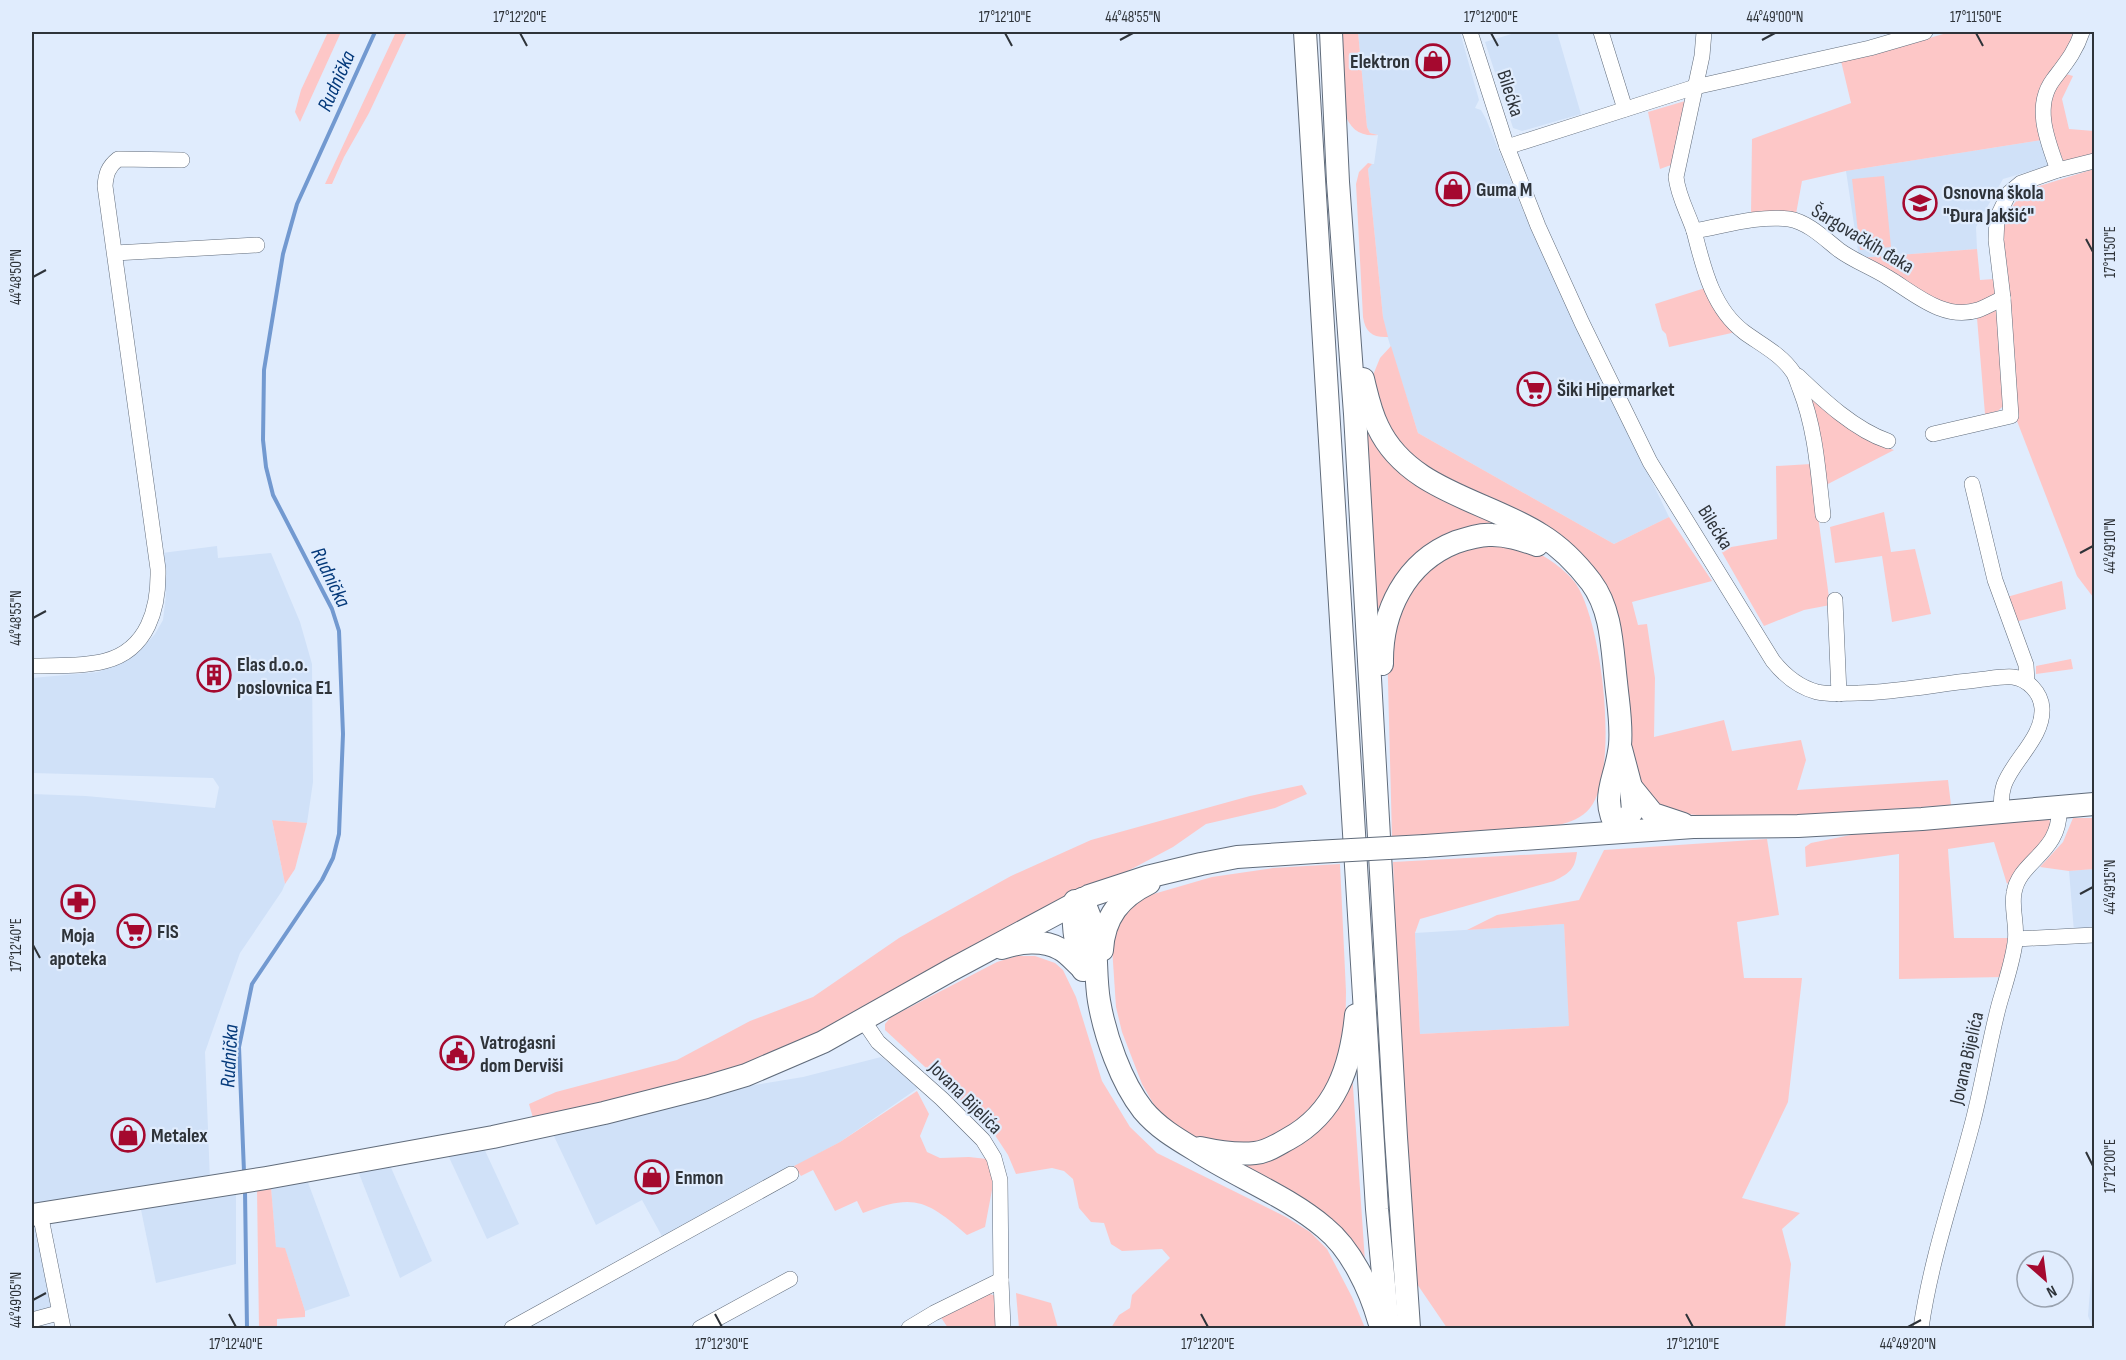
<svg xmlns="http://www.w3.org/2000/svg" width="2126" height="1360" font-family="'Sofia Sans Condensed',sans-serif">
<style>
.built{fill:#d0e1f8}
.green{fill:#fdc7c7}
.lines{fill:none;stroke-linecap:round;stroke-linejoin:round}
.stream{stroke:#7299d0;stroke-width:4}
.street-casing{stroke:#616c7b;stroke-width:16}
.primary-casing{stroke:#616c7b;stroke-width:24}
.street{stroke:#fff;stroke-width:15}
.primary{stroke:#fff;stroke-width:22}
.primary-bridge-casing{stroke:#616c7b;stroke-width:24;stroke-linecap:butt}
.primary-bridge{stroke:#fff;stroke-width:22}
.ticks{fill:none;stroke:#2e3339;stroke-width:2}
.labels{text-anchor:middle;stroke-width:4.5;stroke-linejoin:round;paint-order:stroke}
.poi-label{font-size:20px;font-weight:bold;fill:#2e3339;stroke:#e0ecfd;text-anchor:start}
.street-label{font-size:20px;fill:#2e3339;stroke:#e0ecfd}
.water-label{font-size:21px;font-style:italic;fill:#04397a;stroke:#e0ecfd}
.neatline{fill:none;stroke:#2e3339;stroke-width:2}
.ticks-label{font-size:15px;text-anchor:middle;fill:#2e3339}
</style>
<rect width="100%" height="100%" fill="#e0ecfd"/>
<!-- built -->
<g class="built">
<polygon points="1358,32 1460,32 1479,100 1475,108 1481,110 1486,119 1531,230 1669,517 1614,544 1418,433 1385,329 1383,317 1368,169 1372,164 1374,164 1378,135 1370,133 1367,127"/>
<polygon points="1518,32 1557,32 1581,114 1522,131 1513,128 1485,42"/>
<polygon points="2042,140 2050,164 2048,166 2003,179 1976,227 1977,249 1859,258 1846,171"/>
<polygon points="217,546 218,558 271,553 300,622 312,664 313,782 307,823 272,820 285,884 282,891 240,953 205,1052 210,1181 32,1210 32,794 86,796 215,808 219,787 213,778 32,773 32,678 99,672 133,654 145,645 155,634 163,620 166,595 162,553"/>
<polygon points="2094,869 2094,930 2074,932 2069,871"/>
<polygon points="1564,924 1570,1026 1420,1034 1415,933"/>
<polygon points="881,1057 921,1086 840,1142 663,1238 642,1200 596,1225 552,1132 748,1086 803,1077"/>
<polygon points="482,1144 519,1224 487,1239 447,1153"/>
<polygon points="389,1163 432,1261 400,1278 358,1171"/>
<polygon points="306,1177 350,1296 305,1311 285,1249 276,1248 271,1187"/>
<polygon points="236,1192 236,1264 156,1283 140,1205"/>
<polygon points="35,1222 51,1307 46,1311 32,1315 32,1223"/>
<polygon points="2094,1240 2094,1328 2093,1328 2088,1316"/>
</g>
<!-- green -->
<g class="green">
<polygon points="328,32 341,32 300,122 295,112 301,90"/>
<polygon points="396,32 407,32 369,113 344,157 332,184 325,184"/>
<path d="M1341,32H1358L1367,127L1370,133L1378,135C1360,137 1350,129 1344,112Z"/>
<polygon points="1950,32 2075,32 2063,59 2044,85 2042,140 1846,171 1802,181 1796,214 1751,214 1752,139 1851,103 1841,61 1892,49"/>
<path d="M2066,74L2073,76L2062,99L2069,129L2094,131V154L2064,163C2050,123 2038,111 2066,74Z"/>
<polygon points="1685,101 1671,165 1660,169 1648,112"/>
<path d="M1368,163L1372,164L1368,169L1383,317L1388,337C1373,338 1365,332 1363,317L1356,184L1359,172Z"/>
<path d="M2094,169V597H2093L2077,576L2017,421L2003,236C2004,215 2015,197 2033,188Z"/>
<polygon points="1884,176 1891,247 1860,250 1852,179"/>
<polygon points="1977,249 1980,280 1994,279 1996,295 1978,304 1957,307 1929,298 1899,275 1859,258"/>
<polygon points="1705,288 1736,332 1669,347 1666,334 1662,330 1655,304"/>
<polygon points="1997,309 2004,405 1998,411 1985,414 1977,318"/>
<polygon points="1391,346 1418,433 1614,544 1669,517 1712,581 1632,602 1638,625 1647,624 1655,678 1654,737 1724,720 1732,751 1801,740 1806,760 1797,790 1948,780 1951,805 1805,815 1736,818 1671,813 1639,792 1603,590 1398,450 1371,380 1380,358"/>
<path d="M1807,392C1832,411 1864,441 1894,450L1826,485Z"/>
<polygon points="1362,409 1378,439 1517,530 1463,534 1376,610"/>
<polygon points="1811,464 1830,605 1804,610 1764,626 1720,549 1777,539 1776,466"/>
<polygon points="1884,512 1891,552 1915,549 1931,614 1892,622 1882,556 1835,563 1830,527"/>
<path d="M1492,541C1504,543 1518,544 1529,549C1545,555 1566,570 1576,584C1602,622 1620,771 1590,808C1582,818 1570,822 1559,825L1392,837L1387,643L1393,614L1435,560Z"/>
<polygon points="2062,581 2066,609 2015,622 2007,597"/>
<polygon points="2071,659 2073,669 2036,674 2036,666"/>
<polygon points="1302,785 1307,794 1275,808 1206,824 1173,847 827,1031 702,1080 533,1118 529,1104 556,1092 677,1060 750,1021 813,997 899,938 1011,876 1091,840 1250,796"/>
<polygon points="2049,817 2051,829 2047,837 2007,884 1994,842 1948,849 1954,938 2008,938 2003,977 1899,979 1899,854 1806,867 1805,847 1811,843 1886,828"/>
<polygon points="2073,818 2094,818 2094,869 2069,871 2040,867 2063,842"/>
<polygon points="272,820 307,823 295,869 285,884"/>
<path d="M1767,839L1779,915L1737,922L1744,978H1802L1788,1102L1742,1198L1800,1213L1782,1229L1791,1264L1785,1328H1447L1415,1281L1401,1056L1393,862L1577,852C1575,869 1570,873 1554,881L1420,919L1415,933L1420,1034L1569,1026L1564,924L1467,930L1497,915L1579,900L1604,850Z"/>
<polygon points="1340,864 1346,992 1345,1053 1310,1116 1256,1144 1211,1143 1179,1133 1157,1110 1142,1084 1122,1032 1116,1007 1111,932 1137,899 1157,893 1212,877 1273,868"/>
<polygon points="1017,956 1035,956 1055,963 1063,970 1076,997 1102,1081 1130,1127 1157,1153 1286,1217 1310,1232 1327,1249 1352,1297 1365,1328 1111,1328 1119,1315 1130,1308 1132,1295 1170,1258 1162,1249 1122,1251 1111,1244 1104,1223 1091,1222 1079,1208 1073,1179 1064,1171 1052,1168 1016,1174 1008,1155 989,1126 885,1030 885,1024 891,1017 997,962"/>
<polygon points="1352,1072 1366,1276 1235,1160 1255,1159"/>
<path d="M917,1091L929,1114L920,1136L927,1152L940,1158L969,1157L987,1159L995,1174L985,1227L967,1235C927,1200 914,1193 863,1213L857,1201L835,1211L813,1170L801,1176L794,1166L840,1142Z"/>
<polygon points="271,1187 276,1247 285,1248 305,1311 305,1317 277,1319 277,1328 259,1328 257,1189"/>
<polygon points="987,1293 996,1296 996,1328 948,1328 940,1316"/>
<polygon points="1016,1293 1051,1303 1058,1328 1019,1328"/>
</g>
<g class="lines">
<!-- stream -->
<g class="stream">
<polyline points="244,1172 239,1047 252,984 322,880 333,858 339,834 343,734 339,631 332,609 273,495 266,467 263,440 264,370 283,254 297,204 375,32"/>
<polyline points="245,1191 247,1328"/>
</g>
<defs>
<g id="street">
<path d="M1470,32L1507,147L1538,226L1582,323L1650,462L1773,661C1785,676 1798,687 1817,692C1830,695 1845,693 1858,693C1899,692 1937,684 1977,680C1988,679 2002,676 2013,677C2028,679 2041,693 2042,708C2044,737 2013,760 2004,785C2001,794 2001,803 2002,812"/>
<polyline points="1601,32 1625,109"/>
<path d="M1704,32L1702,56L1676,177C1678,196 1688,213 1694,231C1724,226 1758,215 1789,219C1808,222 1825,239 1839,250C1854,261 1871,267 1887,277C1914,293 1943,321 1978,310C1986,307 1995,302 2003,298"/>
<polyline points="1507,147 1695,87 1870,48 1925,32"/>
<path d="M2058,170C2048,142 2033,107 2053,80C2065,64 2076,51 2082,32"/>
<path d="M1694,231C1703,266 1712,308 1744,332C1760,344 1781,354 1793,372C1796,377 1798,384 1800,389C1816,430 1818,472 1823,515"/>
<polyline points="115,253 257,245"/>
<path d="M1798,376C1823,400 1855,430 1888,441"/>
<polyline points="1933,434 2011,416 2003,298 1996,240 1997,218 2009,193 2021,183 2058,170 2094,161"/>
<polyline points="1972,484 1995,580 2026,665 2027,682"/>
<polyline points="1835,600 1839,694"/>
<path d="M32,666C55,665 82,667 105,661C148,650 159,608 158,569L105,186C106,174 108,167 118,159L182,160"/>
<polyline points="2016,939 2094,935"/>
<polyline points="863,1020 878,1042 942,1099 983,1140 994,1158 1000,1180 1001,1280 1003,1328"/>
<polyline points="40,1213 63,1328"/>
<polyline points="32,1320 58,1313"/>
<polyline points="512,1328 791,1174"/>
<polyline points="700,1328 790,1279"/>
<polyline points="909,1328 934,1313 1001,1280"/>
<path d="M1921,1328C1931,1258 1955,1190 1973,1121C1983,1082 1989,1043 1999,1005C2005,984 2012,964 2015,943C2018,927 2011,909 2014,893C2019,860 2062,853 2059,807"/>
</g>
<g id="primary">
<polyline points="1305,32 1377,1209 1388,1328"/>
<polyline points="1331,32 1338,182 1355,414 1396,1137 1409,1328"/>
<path d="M1363,379C1367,395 1370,411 1378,427C1408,491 1487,500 1541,535C1559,546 1578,565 1591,582C1612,610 1612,648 1616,682C1618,703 1622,724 1620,745C1616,782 1598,796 1619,832"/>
<path d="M1382,664C1381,612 1405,562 1456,542C1468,538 1480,534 1492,535C1508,535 1522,540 1537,545"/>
<polyline points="1631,787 1653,814 1683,824"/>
<polyline points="1619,832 1633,810 1631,787 1621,749"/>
<polyline points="1425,846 1693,827 1798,826 1922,819 2094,804"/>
<path d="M1082,899C1101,934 1093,964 1099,1001C1105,1036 1121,1082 1143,1110C1158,1128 1177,1139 1197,1151C1237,1177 1289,1197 1325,1228C1351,1249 1370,1289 1379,1321"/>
<path d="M1075,901C1071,925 1076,948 1083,970"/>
<path d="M1002,948C1019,942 1043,939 1060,949C1068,953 1075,962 1082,968"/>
<path d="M1102,950C1104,917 1120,897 1149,883"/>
<path d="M1200,1148C1218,1152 1236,1155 1255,1153C1267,1152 1277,1145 1288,1139C1336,1113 1351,1066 1356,1015"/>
<polyline points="32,1215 266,1178 493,1137 604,1113 706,1087 746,1075 823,1042 951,970 1089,896 1147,877 1201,864 1237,857 1315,852"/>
</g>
</defs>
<!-- street casing -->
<use href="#street" class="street-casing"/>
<!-- primary casing -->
<use href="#primary" class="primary-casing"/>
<!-- street -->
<use href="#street" class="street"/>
<!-- primary -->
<use href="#primary" class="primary"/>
<defs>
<polyline id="primary-bridge" points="1315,852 1425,846"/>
</defs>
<!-- primary-bridge casing -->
<use href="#primary-bridge" class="primary-bridge-casing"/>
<!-- primary-bridge -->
<use href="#primary-bridge" class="primary-bridge"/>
</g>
<!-- ticks -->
<path class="ticks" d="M520,33L527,46M1005,33L1012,46M1491,33L1498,46M1976,33L1983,46M1120,40L1133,33M1762,40L1775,33M2086,239L2093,252M33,277L46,270M2080,553L2093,546M33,618L46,611M2080,894L2093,887M33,945L40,958M2086,1152L2093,1166M33,1300L46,1293M229,1314L236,1327M715,1314L722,1327M1201,1314L1208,1327M1686,1314L1693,1327M1908,1327L1921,1320"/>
<!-- icons -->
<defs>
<symbol id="shop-ring" viewBox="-11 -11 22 22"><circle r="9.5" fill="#e0ecfd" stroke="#a5092f" stroke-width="1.5"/><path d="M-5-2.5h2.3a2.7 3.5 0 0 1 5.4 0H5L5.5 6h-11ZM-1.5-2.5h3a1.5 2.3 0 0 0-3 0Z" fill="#a5092f"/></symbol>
<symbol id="school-ring" viewBox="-11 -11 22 22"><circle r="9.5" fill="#e0ecfd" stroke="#a5092f" stroke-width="1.5"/><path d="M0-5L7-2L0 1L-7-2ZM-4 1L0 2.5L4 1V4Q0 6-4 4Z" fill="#a5092f"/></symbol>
<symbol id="supermarket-ring" viewBox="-11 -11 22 22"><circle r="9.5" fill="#e0ecfd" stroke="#a5092f" stroke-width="1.5"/><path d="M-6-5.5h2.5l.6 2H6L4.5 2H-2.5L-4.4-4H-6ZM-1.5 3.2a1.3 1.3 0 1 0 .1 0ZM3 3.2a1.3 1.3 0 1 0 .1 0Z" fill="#a5092f"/></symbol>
<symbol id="building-ring" viewBox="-11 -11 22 22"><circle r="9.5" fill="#e0ecfd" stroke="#a5092f" stroke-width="1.5"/><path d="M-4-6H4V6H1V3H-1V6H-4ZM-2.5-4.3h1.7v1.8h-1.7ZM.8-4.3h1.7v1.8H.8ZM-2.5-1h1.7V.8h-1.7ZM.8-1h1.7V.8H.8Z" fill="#a5092f"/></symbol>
<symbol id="pharmacy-ring" viewBox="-11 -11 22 22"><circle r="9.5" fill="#e0ecfd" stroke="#a5092f" stroke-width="1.5"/><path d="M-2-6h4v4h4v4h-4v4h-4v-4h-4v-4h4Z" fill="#a5092f"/></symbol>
<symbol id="civic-ring" viewBox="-11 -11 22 22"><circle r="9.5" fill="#e0ecfd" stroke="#a5092f" stroke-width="1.5"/><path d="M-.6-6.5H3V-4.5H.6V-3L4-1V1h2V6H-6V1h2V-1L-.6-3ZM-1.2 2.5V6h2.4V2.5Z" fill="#a5092f"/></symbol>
</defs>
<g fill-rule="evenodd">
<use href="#shop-ring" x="1414" y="42" width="38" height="38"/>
<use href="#shop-ring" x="1434" y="170" width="38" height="38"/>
<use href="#school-ring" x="1901" y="184" width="38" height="38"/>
<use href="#supermarket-ring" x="1515" y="370" width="38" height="38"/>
<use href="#building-ring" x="195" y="656" width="38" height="38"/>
<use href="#pharmacy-ring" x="59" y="883" width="38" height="38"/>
<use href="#supermarket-ring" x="115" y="912" width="38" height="38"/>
<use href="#civic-ring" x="438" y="1034" width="38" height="38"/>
<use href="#shop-ring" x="109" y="1116" width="38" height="38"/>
<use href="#shop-ring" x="633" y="1158" width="38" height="38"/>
</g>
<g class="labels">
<!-- poi labels -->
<g class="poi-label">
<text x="1410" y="68" text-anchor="end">Elektron</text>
<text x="1476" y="196">Guma M</text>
<text x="1943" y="199">Osnovna škola<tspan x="1943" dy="23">"Đura Jakšić"</tspan></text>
<text x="1557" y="396">Šiki Hipermarket</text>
<text x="237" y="671">Elas d.o.o.<tspan x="237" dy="23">poslovnica E1</tspan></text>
<text x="157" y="938">FIS</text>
<text x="78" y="942" text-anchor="middle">Moja<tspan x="78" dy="23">apoteka</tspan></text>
<text x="480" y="1049">Vatrogasni<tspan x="480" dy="23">dom Derviši</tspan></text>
<text x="151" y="1142">Metalex</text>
<text x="675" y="1184">Enmon</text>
</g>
<!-- street labels -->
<g class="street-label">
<text transform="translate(1511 93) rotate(72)" y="7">Bilećka</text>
<text transform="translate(1863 238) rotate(31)" y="7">Šargovačkih đaka</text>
<text transform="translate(1716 527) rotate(58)" y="7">Bilećka</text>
<text transform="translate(1966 1058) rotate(-77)" y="7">Jovana Bijelića</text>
<text transform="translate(966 1097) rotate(45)" y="7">Jovana Bijelića</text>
</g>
<!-- water labels -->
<g class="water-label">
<text transform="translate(336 81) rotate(-66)" y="7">Rudnička</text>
<text transform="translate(331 577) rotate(64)" y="7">Rudnička</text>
<text transform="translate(229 1056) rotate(-87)" y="7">Rudnička</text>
</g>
</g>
<!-- border -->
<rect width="2126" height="1360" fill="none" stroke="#e0ecfd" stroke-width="66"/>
<!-- north arrow -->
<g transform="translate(2045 1279) rotate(152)"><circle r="28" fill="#e0ecfd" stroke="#99a2af" stroke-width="1.5"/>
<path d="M0-4.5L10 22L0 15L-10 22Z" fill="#a5092f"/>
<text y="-9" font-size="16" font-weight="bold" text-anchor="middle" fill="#2e3339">N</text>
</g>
<rect x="33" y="33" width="2060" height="1294" class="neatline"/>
<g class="ticks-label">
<text x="520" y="22">17°12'20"E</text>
<text x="1005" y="22">17°12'10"E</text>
<text x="1133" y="22">44°48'55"N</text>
<text x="1491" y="22">17°12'00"E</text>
<text x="1775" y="22">44°49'00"N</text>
<text x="1976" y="22">17°11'50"E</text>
<text transform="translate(2110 252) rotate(-90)" y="5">17°11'50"E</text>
<text transform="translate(16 277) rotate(-90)" y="5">44°48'50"N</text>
<text transform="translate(2110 546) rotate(-90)" y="5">44°49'10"N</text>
<text transform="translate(16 618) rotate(-90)" y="5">44°48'55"N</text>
<text transform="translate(2110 887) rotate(-90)" y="5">44°49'15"N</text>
<text transform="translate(16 945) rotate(-90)" y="5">17°12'40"E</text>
<text transform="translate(2110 1166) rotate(-90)" y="5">17°12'00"E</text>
<text transform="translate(16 1300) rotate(-90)" y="5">44°49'05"N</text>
<text x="236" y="1349">17°12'40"E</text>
<text x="722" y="1349">17°12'30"E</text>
<text x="1208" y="1349">17°12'20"E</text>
<text x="1693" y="1349">17°12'10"E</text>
<text x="1908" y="1349">44°49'20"N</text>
</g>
</svg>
